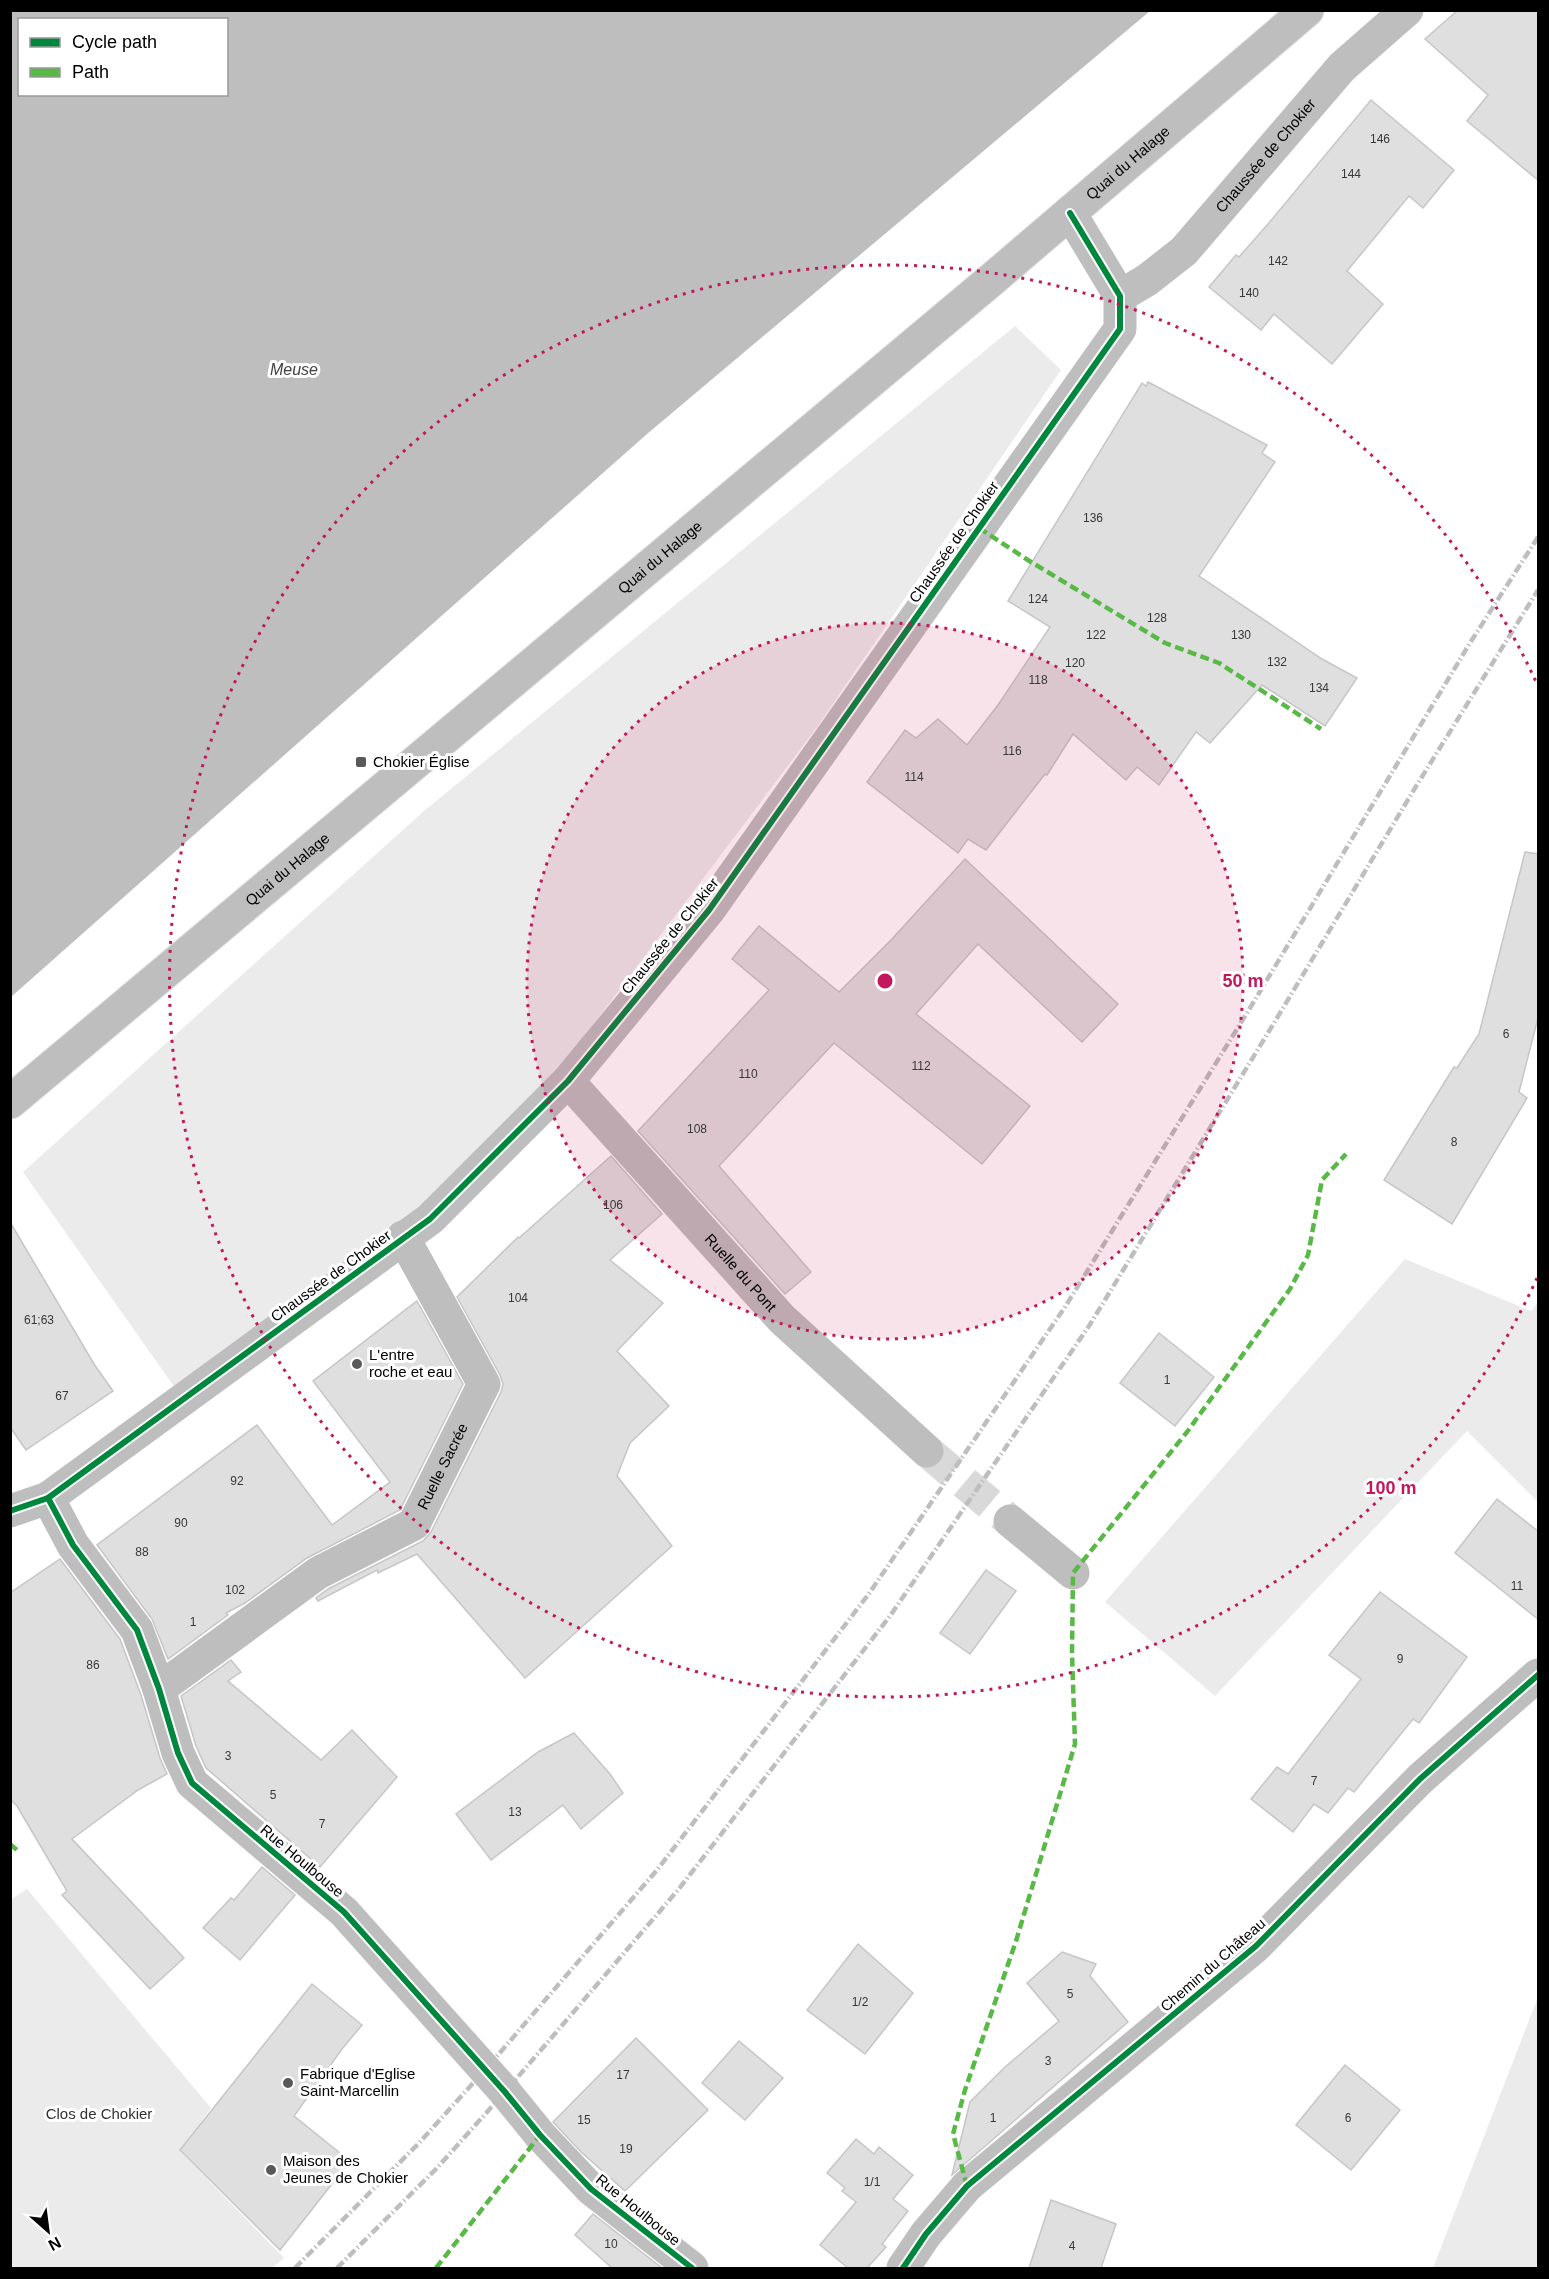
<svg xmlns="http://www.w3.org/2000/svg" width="1549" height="2279" font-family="Arial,sans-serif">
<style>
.green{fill:#ebebeb}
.water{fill:#bebebe;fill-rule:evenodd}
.building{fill:#dfdfdf;stroke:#c6c6c6;stroke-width:1.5}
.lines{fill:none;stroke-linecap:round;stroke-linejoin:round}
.minor-tunnel{stroke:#d9d9d9;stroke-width:33;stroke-dasharray:33 16;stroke-linecap:butt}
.major-casing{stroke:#dbdbdb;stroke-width:35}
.minor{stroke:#bebebe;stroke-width:33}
.major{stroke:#bebebe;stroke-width:33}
.rail{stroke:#bebebe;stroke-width:4.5;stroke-dasharray:9 3 1.5 3;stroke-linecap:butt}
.quiet{stroke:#58b947;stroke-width:4.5;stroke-dasharray:9 4.5;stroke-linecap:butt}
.cycleway-casing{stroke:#fff;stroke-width:10}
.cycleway{stroke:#00873e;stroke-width:6}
.ring{fill:none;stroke:#c2185b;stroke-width:3;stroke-dasharray:3 6}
.poi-dot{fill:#595959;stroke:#fff;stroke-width:2}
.labels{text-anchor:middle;stroke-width:6;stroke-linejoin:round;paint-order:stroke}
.number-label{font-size:12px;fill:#383838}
.street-label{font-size:15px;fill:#000;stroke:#fff}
.poi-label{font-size:15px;fill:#000;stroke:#fff;text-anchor:start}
.park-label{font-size:15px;fill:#323232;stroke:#fff}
.water-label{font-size:16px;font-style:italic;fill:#434343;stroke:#fff}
.centre{fill:#c2185b;stroke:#fff;stroke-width:3}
.ring-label{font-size:18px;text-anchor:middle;font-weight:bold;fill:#c2185b;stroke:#fff;stroke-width:6;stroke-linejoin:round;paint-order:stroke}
</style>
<rect width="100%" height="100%" fill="#fff"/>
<!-- green -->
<g class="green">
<polygon points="1015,326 1061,370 817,727 562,1066 487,1156 180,1395 23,1172 424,811"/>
<polygon points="1405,1259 1531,1311 1538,1303 1538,1502 1467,1431 1215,1696 1105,1602"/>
<polygon points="27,1889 211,2108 180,2151 284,2258 272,2268 11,2268 10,1900"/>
<polygon points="1538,1997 1538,2268 1433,2268"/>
</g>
<!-- water -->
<path class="water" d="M11,10H1150V11L647,434L11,997ZM20,20H226V94H20Z"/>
<!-- building -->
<g class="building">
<polygon points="1458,10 1539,10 1539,181 1467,121 1488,95 1425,39"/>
<polygon points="1371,100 1454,170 1423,208 1409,196 1347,271 1383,304 1332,364 1274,314 1261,330 1209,287 1236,255 1239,257 1268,224"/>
<polygon points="1148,382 1267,445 1262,453 1275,462 1199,576 1322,659 1357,678 1325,726 1262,685 1210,743 1196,732 1159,785 1137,767 1126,780 1073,734 1047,775 1045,774 986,850 968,839 958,853 867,782 905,730 916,738 938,719 967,745 998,705 1050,627 1008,601 1142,383 1146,386"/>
<polygon points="1525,852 1539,854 1539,1014 1519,1092 1527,1098 1452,1224 1384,1180 1454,1067 1457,1068 1479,1034"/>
<polygon points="965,859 1118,1004 1082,1042 978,944 916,1014 1030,1106 982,1164 834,1043 719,1166 811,1272 785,1294 638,1131 769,990 732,959 759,926 839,992 892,939"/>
<polygon points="611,1156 662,1214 610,1260 663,1303 617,1351 669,1406 630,1443 617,1476 672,1546 525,1678 417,1554 378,1573 377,1570 318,1601 316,1598 328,1589 423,1541 431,1532 501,1392 503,1384 500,1375 457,1297 518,1237 519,1238"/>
<polygon points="10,1222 94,1364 113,1391 26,1450 10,1427"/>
<polygon points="417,1301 463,1384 400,1510 307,1558 245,1603 226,1613 228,1615 168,1659 152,1619 97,1545 257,1425 332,1525 390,1482 313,1381"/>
<polygon points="1159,1333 1214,1377 1175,1426 1120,1383"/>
<polygon points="1497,1499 1539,1532 1539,1620 1455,1553"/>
<polygon points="60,1559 120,1639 141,1695 160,1758 167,1774 138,1790 72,1839 184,1958 150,1989 62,1895 67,1891 17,1806 10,1799 10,1593"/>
<polygon points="986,1570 1016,1591 970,1654 940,1633"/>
<polygon points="1380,1592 1467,1657 1419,1723 1413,1719 1354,1792 1348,1788 1328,1813 1314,1804 1293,1832 1251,1799 1277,1767 1288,1774 1361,1679 1329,1655"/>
<polygon points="231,1660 241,1672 228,1681 321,1760 352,1730 397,1777 320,1867 206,1768 196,1746 181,1696"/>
<polygon points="574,1733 610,1774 623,1793 581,1829 563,1805 491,1860 456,1814 538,1752"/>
<polygon points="262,1867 295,1895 240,1960 203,1928 231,1898 234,1900"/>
<polygon points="858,1944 913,1993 865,2054 807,2010"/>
<polygon points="1062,1952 1096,1964 1090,1976 1128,2022 952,2175 970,2102 1005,2067 1059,2021 1027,1983"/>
<polygon points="312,1984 362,2025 342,2049 294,2116 350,2161 280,2250 180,2150"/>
<polygon points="636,2038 708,2110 625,2191 581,2152 553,2122"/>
<polygon points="739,2041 783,2078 745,2120 702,2083"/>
<polygon points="1345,2065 1400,2110 1351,2170 1296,2125"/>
<polygon points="856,2139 874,2154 879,2147 913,2175 893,2199 908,2211 882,2244 886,2247 867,2268 848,2268 820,2245 856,2202 842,2191 845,2188 827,2173"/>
<polygon points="1051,2200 1116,2224 1101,2268 1029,2268"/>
<polygon points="593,2214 662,2268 612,2268 575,2235"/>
</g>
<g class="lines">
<!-- minor-tunnel -->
<polyline class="minor-tunnel" points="927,1451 1010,1521"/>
<defs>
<g id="major">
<path id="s4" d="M10,1102L990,281L1307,10"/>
</g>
</defs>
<!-- major casing -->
<use href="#major" class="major-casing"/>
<!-- minor -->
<g class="minor">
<path id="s1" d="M1120,296L1147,280L1184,251L1342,67L1407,10"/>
<path id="s2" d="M568,1081L782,1319L927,1451"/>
<polyline points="48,1498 73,1545 137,1630 159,1689 178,1753 192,1783 344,1912 505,2092 540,2135 591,2189 692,2268"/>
<polyline points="10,1511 48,1498 430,1219 568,1081 709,910 1120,329 1120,296 1070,213"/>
<polyline points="1010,1521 1073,1573"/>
<path id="s3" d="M159,1689L318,1573L414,1524L484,1384L403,1237"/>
<polyline points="903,2268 926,2234 967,2186 1256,1946 1420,1779 1538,1675"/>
</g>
<!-- major -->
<use href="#major" class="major"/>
<!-- rail -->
<g class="rail">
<polyline points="295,2268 418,2144 485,2070 657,1870 868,1595 1065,1307 1250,1008 1470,643 1538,537"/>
<polyline points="337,2268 436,2169 505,2092 678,1890 890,1616 1089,1326 1274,1023 1415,788 1538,590"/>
</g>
<!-- quiet -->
<g class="quiet">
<polyline points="979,528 1031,562 1165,643 1219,663 1321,729"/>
<polyline points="10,1844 17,1850"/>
<polyline points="967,2186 953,2134 965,2090 1016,1941 1075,1744 1072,1653 1073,1573 1187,1432 1290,1289 1308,1255 1322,1180 1346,1154"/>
<polyline points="436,2268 540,2135"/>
</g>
<defs>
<g id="cycleway">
<polyline points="48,1498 73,1545 137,1630 159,1689 178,1753 192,1783 344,1912 505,2092 540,2135 591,2189 692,2268"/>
<polyline points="10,1511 48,1498 430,1219 568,1081 709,910 1120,329 1120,296 1070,213"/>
<polyline points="903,2268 926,2234 967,2186 1256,1946 1420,1779 1538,1675"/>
</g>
</defs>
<!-- cycleway casing -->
<use href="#cycleway" class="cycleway-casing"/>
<!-- cycleway -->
<use href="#cycleway" class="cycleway"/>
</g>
<!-- distance rings -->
<circle cx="885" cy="981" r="358" fill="#c2185b" fill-opacity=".12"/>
<g class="ring">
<circle cx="885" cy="981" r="358"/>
<path d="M1537 1278A716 716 0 1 1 1537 684"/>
</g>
<!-- markers -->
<g class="poi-dot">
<rect x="355" y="756" width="12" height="12" rx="3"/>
<circle cx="357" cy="1364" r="6"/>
<circle cx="288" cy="2083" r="6"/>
<circle cx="271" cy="2170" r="6"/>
</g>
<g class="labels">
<!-- number labels -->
<g class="number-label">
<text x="1380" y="143">146</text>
<text x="1351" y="178">144</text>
<text x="1278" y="265">142</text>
<text x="1249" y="297">140</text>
<text x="1093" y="522">136</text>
<text x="1038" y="603">124</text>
<text x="1157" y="622">128</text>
<text x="1096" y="639">122</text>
<text x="1241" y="639">130</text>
<text x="1277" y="666">132</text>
<text x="1075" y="667">120</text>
<text x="1038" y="684">118</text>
<text x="1319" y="692">134</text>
<text x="1012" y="755">116</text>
<text x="914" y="781">114</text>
<text x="1506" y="1038">6</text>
<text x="921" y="1070">112</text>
<text x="748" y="1078">110</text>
<text x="697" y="1133">108</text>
<text x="1454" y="1146">8</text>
<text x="613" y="1209">106</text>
<text x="518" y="1302">104</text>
<text x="39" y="1324">61;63</text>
<text x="1167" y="1384">1</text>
<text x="62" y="1400">67</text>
<text x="237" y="1485">92</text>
<text x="181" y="1527">90</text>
<text x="142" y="1556">88</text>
<text x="1517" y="1590">11</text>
<text x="235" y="1594">102</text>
<text x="193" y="1626">1</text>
<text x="1400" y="1663">9</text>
<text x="93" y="1669">86</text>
<text x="228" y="1760">3</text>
<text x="1314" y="1785">7</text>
<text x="273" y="1799">5</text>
<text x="515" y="1816">13</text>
<text x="322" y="1828">7</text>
<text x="1070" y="1998">5</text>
<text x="860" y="2006">1/2</text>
<text x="1048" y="2065">3</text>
<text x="623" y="2079">17</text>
<text x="993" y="2122">1</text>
<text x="1348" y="2122">6</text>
<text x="584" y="2124">15</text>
<text x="626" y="2153">19</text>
<text x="872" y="2186">1/1</text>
<text x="611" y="2248">10</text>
<text x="1072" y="2250">4</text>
</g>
<!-- street labels -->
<g class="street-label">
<text dy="5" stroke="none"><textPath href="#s1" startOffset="204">Chaussée de Chokier</textPath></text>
<text dy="5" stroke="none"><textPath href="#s4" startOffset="1460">Quai du Halage</textPath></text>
<text transform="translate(954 542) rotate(-55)" y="5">Chaussée de Chokier</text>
<text dy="5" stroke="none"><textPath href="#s4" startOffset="848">Quai du Halage</textPath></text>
<text dy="5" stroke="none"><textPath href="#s4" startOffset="362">Quai du Halage</textPath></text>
<text transform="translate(670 936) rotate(-51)" y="5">Chaussée de Chokier</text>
<text dy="5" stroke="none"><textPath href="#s2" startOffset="258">Ruelle du Pont</textPath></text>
<text transform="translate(331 1276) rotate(-36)" y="5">Chaussée de Chokier</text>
<text dy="5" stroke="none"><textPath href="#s3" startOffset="369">Ruelle Sacrée</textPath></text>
<text transform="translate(302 1861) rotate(40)" y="5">Rue Houlbouse</text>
<text transform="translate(1213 1965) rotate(-41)" y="5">Chemin du Château</text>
<text transform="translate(638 2210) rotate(39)" y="5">Rue Houlbouse</text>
</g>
<!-- poi labels -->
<g class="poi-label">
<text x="373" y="767">Chokier Église</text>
<text x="369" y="1360">L'entre<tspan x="369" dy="17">roche et eau</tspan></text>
<text x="300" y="2079">Fabrique d'Eglise<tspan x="300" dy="17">Saint-Marcellin</tspan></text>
<text x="283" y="2166">Maison des<tspan x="283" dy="17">Jeunes de Chokier</tspan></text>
</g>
<!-- park labels -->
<g class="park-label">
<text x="99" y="2119">Clos de Chokier</text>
</g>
<!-- water labels -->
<g class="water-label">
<text x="294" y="375">Meuse</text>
</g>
</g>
<circle cx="885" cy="981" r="9" class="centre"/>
<g class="ring-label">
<text x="1243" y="987">50 m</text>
<text x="1391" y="1494">100 m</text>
</g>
<!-- border -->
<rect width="1549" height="2279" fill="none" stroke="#000000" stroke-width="24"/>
<!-- legend -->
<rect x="18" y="18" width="210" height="78" fill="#ffffff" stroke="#999999" stroke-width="1.5"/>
<rect x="30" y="38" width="30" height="9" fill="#00873e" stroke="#999999" stroke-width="1.5"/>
<text x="72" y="48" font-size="18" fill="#000000">Cycle path</text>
<rect x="30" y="68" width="30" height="9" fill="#58b947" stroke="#999999" stroke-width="1.5"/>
<text x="72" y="78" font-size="18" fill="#000000">Path</text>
<!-- north arrow -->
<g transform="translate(48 2231) rotate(152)" stroke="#ffffff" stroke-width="4.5" paint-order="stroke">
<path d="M0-4.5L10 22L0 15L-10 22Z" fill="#000000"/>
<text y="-9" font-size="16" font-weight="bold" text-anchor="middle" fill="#000000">N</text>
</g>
</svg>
